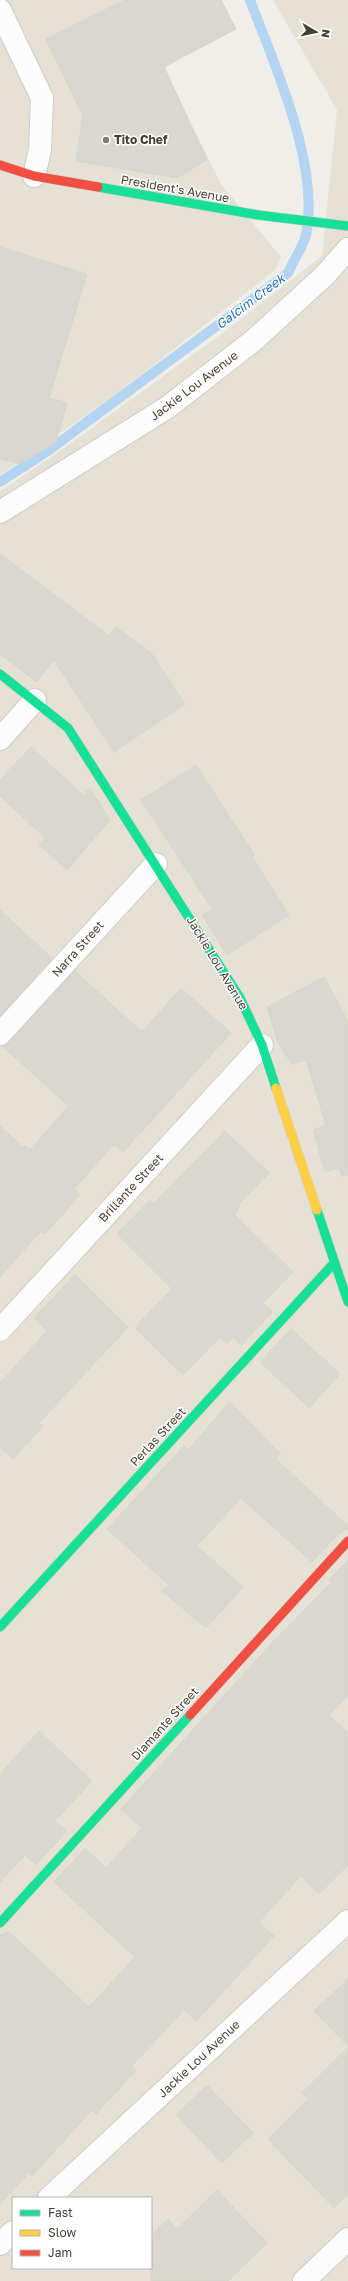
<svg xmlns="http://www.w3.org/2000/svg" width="348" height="2281" font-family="'Golos Text',sans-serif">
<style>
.residential{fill:#e5e1d5;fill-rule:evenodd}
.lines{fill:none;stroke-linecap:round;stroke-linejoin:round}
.stream{stroke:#b4d5f2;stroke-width:10}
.building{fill:#dad7d0;stroke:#d8d5cd}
.street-casing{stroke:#ceccc5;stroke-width:24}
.fast-casing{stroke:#d0ccbe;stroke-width:10}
.slow-casing{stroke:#d0ccbe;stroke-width:10}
.jam-casing{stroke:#d0ccbe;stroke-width:10}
.street{stroke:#fdfcfc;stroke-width:22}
.fast{stroke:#16e098;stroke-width:9}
.slow{stroke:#ffcf43;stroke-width:9}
.jam{stroke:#f24e42;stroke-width:9}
.poi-dot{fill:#827d73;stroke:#fff;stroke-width:1.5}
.labels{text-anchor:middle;stroke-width:3;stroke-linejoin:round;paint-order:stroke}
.poi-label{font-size:12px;font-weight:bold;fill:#464034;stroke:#fff;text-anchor:start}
.street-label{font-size:12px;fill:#464034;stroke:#fff}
.water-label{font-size:13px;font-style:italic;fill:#2570ba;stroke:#fff}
</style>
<rect width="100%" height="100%" fill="#f0eee8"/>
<!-- residential -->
<g class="residential">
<polygon points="0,0 130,0 221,184 281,257 275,270 115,395 0,475"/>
<path d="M273,0H348V2281H0V491L53,456L227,330L322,256L337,110ZM13,2198H151V2268H13Z"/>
</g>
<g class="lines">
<!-- stream -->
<path class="stream" d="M0,482L49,450L288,273C293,261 303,247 306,235C320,165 275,66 250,0"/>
</g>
<!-- building -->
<g class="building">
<polygon points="125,0 221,0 236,29 164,67 207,160 177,178 76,161 83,116 46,39"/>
<polygon points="0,247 87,274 49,398 67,403 56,442 20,464 0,459"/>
<polygon points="0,554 109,636 116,627 152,654 185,704 114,752 54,660 37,682 0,654"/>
<polygon points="31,747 83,795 90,788 110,820 67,870 39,845 45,838 0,796 0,780"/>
<polygon points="196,765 255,856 252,857 289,915 227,955 202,915 212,909 141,800"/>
<polygon points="0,910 52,958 0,1016"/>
<polygon points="75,971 142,1032 181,988 231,1033 123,1152 114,1144 74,1189 80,1195 45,1234 41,1231 0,1277 0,1126 23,1147 25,1145 30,1150 69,1106 2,1046 9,1042"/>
<polygon points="324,977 348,1021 348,1175 342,1176 339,1168 325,1172 313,1130 326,1125 306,1060 292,1064 278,1043 267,1007"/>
<polygon points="225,1131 269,1173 238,1205 240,1207 234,1214 293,1272 263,1303 272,1312 242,1345 233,1337 227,1344 220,1337 183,1375 135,1327 172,1289 117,1234 150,1200 153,1204"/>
<polygon points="75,1275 128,1327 39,1423 43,1426 13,1459 0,1447 0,1383 47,1331 34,1318"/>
<polygon points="291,1329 340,1374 309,1408 260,1362"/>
<polygon points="230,1402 280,1453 276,1459 348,1526 348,1529 339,1533 312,1562 241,1498 197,1546 243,1587 206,1628 162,1591 169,1585 107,1529 184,1446 188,1450"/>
<polygon points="348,1560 348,1696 329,1715 348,1733 348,1865 319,1894 301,1876 259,1922 274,1936 234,1980 196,2021 184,2010 132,2066 136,2070 96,2114 92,2110 32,2176 29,2173 0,2204 0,1935 9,1932 89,2007 135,1957 54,1882 85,1848 106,1868 142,1828 121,1809 269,1646 332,1582 329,1580"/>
<polygon points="39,1731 92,1781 55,1821 67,1831 36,1865 25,1855 0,1882 0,1774"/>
<polygon points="348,1979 348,2046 314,2011"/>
<polygon points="348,2047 348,2194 334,2208 268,2139 308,2099 302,2093"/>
<polygon points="207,2085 253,2133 222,2163 176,2115"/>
<polygon points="217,2190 267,2243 228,2281 151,2281 151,2236 168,2219 177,2229"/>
</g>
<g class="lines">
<defs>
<g id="street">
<polyline points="0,10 42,98 40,150 34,176"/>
<polyline points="0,512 168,407 253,341 324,276 348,249"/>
<polyline points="0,739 35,700"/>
<polyline points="0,1034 156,864"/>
<polyline points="0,1330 262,1045"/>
<polyline points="49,2198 348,1921"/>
<polyline points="0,2244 13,2232"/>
<polyline points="304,2281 348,2239"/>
</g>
<g id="fast">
<polyline points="98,187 258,215 348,226"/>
<polyline points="0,674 68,728 240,998 262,1045 276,1088"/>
<polyline points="317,1210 348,1302"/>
<polyline points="0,1627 334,1263"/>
<polyline points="0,1923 190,1715"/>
</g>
<polyline id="slow" points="276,1088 317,1210"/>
<g id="jam">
<polyline points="0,165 34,176 98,187"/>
<polyline points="190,1715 348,1541"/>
</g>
</defs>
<!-- street casing -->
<use href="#street" class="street-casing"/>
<!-- fast casing -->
<use href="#fast" class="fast-casing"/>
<!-- slow casing -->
<use href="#slow" class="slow-casing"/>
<!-- jam casing -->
<use href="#jam" class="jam-casing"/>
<!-- street -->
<use href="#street" class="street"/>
<!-- fast -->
<use href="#fast" class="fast"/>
<!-- slow -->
<use href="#slow" class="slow"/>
<!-- jam -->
<use href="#jam" class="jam"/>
</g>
<!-- markers -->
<circle class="poi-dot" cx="106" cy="140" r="4"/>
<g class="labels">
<!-- poi labels -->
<g class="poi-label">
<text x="114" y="144">Tito Chef</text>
</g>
<!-- street labels -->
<g class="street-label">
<text transform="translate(175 189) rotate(10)" y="4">President's Avenue</text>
<text transform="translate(194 386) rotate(-37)" y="4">Jackie Lou Avenue</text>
<text transform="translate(78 949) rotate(-48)" y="4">Narra Street</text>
<text transform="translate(217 963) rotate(59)" y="4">Jackie Lou Avenue</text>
<text transform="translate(131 1188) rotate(-47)" y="4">Brillante Street</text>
<text transform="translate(158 1437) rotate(-47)" y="4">Perlas Street</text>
<text transform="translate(165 1724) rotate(-48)" y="4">Diamante Street</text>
<text transform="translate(199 2059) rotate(-43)" y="4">Jackie Lou Avenue</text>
</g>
<!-- water labels -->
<g class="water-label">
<text transform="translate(250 301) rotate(-37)" y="5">Galcim Creek</text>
</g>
</g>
<!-- legend -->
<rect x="12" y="2197" width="140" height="72" fill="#ffffff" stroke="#b5b3ae"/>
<rect x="20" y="2210" width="20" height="6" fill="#16e098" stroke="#b5b3ae"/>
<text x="48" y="2217" font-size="12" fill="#464034">Fast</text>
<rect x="20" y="2230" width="20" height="6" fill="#ffcf43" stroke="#b5b3ae"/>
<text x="48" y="2237" font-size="12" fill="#464034">Slow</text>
<rect x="20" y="2250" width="20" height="6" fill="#f24e42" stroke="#b5b3ae"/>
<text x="48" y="2257" font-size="12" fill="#464034">Jam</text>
<!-- north arrow -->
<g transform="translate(316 32) rotate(99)" stroke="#ffffff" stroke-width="3" paint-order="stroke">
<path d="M0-3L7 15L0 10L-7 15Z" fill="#464034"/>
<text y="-6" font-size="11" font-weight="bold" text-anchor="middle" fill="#464034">N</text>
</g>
</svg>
